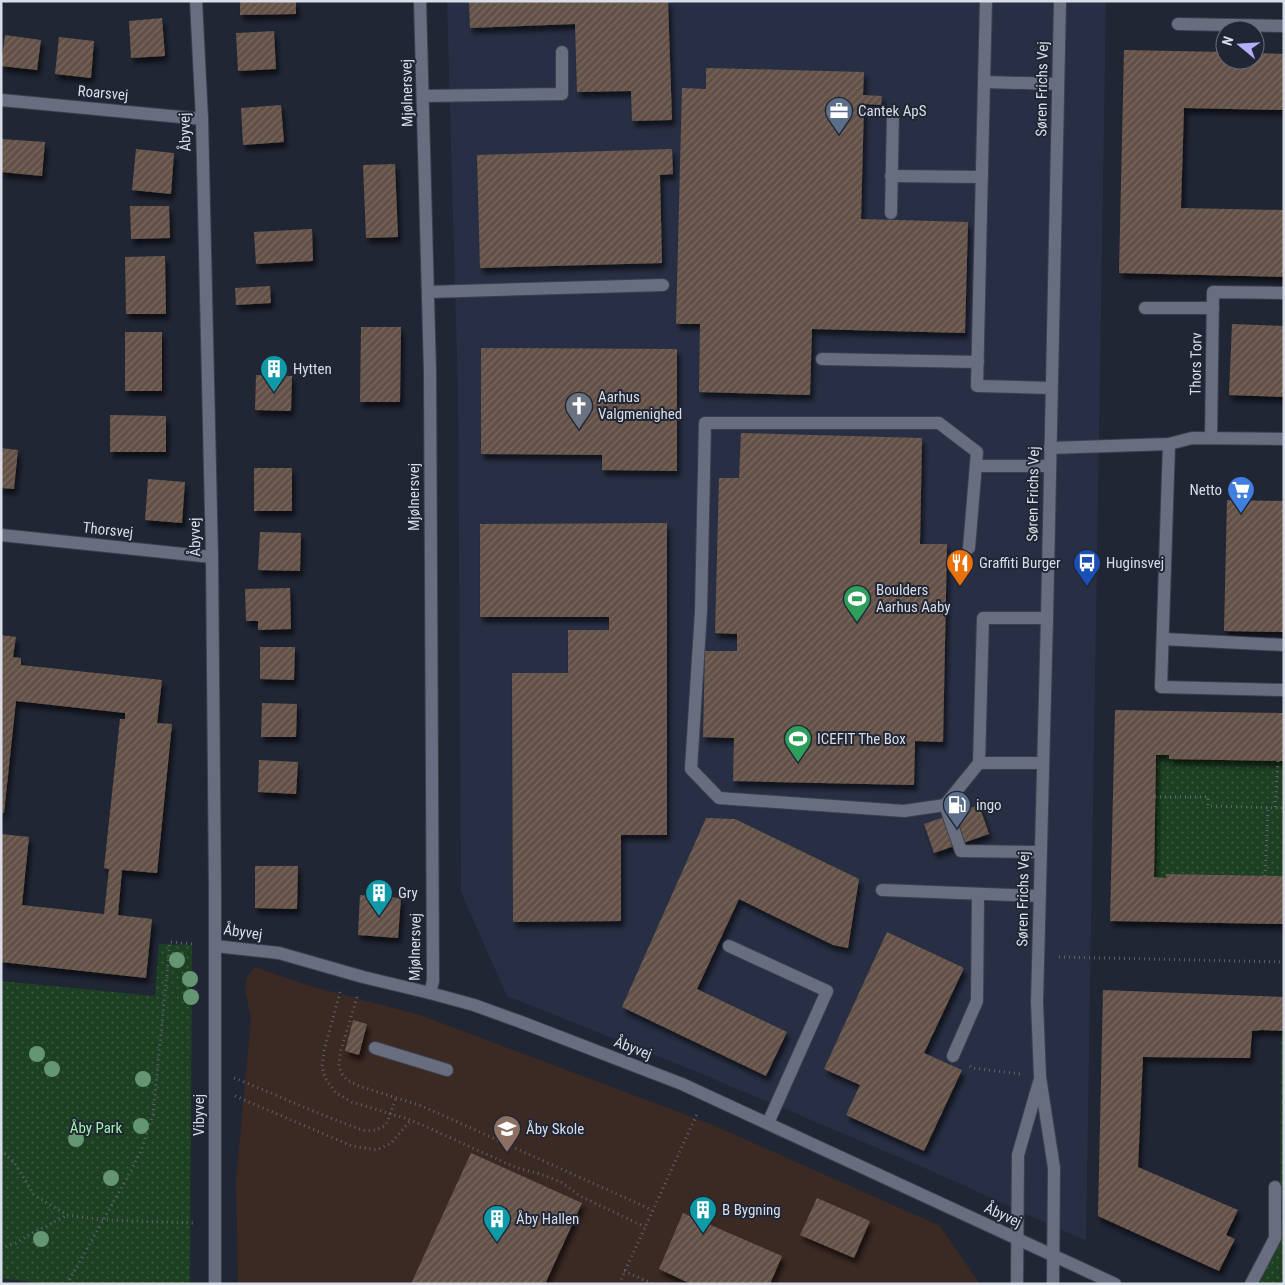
<svg xmlns="http://www.w3.org/2000/svg" width="1285" height="1285" font-family="'Roboto Condensed',sans-serif">
<style>
.built{fill:#282f44}
.education{fill:#3b2923}
.park{fill:url(#park-dots)}
.building{fill:url(#building-hatch);filter:url(#shadow)}
.lines{fill:none;stroke-linecap:round;stroke-linejoin:round}
.minor-casing{stroke:#3c404d;stroke-width:14}
.path{stroke:#5f6371;stroke-width:3;stroke-dasharray:1 4;stroke-linecap:butt}
.minor{stroke:#686e80;stroke-width:12}
.tree{fill:#659673}
.labels{text-anchor:middle;stroke-width:4;stroke-linejoin:round;paint-order:stroke}
.street-label{font-size:15px;fill:#d9dde7;stroke:#212635}
.poi-label{font-size:15px;fill:#d9dde7;stroke:#212635;text-anchor:start}
.park-label{font-size:15px;fill:#9cf2a6;stroke:#212635}
</style>
<defs>
<pattern id="park-dots" width="8" height="8" patternUnits="userSpaceOnUse" patternTransform="scale(1.25)"><rect width="8" height="8" fill="#1d4022"/><path d="M2 2h.1M6 6h.1" fill="none" stroke="#3d5b42" stroke-width="1.8" stroke-linecap="round"/></pattern>
<pattern id="building-hatch" width="6" height="6" patternUnits="userSpaceOnUse" patternTransform="scale(1.25)"><rect width="6" height="6" fill="#635147"/><path d="M-1 1l2-2M0 6l6-6M5 7l2-2" fill="none" stroke="#796a62"/></pattern>
<filter id="shadow"><feDropShadow dx="3" dy="5.5" stdDeviation="2.5" flood-color="#0009"/></filter>
</defs>
<rect width="100%" height="100%" fill="#212635"/>
<!-- built -->
<polygon class="built" points="447,1 1106,1 1086,1241 934,1172 702,1074 507,996 461,892 458,394"/>
<!-- education -->
<polygon class="education" points="255,967 310,986 420,1015 713,1125 940,1226 980,1284 238,1284 236,1180 251,1019 245,989 247,977"/>
<!-- park -->
<g class="park">
<polygon points="1156,755 1169,755 1169,759 1284,761 1284,876 1167,874 1166,878 1154,877"/>
<polygon points="159,944 192,945 190,1284 45,1284 1,1278 1,981 155,996"/>
<polygon points="1281,1031 1284,1031 1284,1284 1257,1284 1280,1232"/>
</g>
<!-- building -->
<g class="building">
<polygon points="240,1 296,1 296,14 240,15"/>
<polygon points="469,1 668,1 672,120 632,121 631,91 577,92 575,24 470,28"/>
<polygon points="162,18 165,56 131,58 129,21"/>
<polygon points="274,31 276,69 238,71 236,33"/>
<polygon points="5,35 41,40 37,70 1,66"/>
<polygon points="59,37 94,41 91,78 55,74"/>
<polygon points="1124,50 1225,52 1225,60 1255,60 1255,53 1284,54 1284,110 1184,108 1181,208 1284,210 1284,277 1119,273"/>
<polygon points="706,68 864,72 863,95 882,96 881,105 864,104 861,219 968,222 965,333 812,329 810,395 699,392 700,324 676,324 682,88 706,89"/>
<polygon points="281,105 284,142 243,145 241,108"/>
<polygon points="1,139 45,142 42,176 1,172"/>
<polygon points="136,149 174,153 171,194 132,190"/>
<polygon points="672,149 673,174 660,175 662,263 480,268 477,155"/>
<polygon points="395,164 398,237 366,238 363,165"/>
<polygon points="130,206 169,206 170,238 131,239"/>
<polygon points="312,229 313,261 256,264 254,232"/>
<polygon points="165,256 166,314 126,314 125,257"/>
<polygon points="270,286 271,303 236,305 235,288"/>
<polygon points="1232,324 1284,326 1284,397 1229,395"/>
<polygon points="361,327 401,327 400,402 360,402"/>
<rect x="125" y="332" width="37" height="59"/>
<polygon points="481,348 677,349 677,471 602,470 602,455 481,454"/>
<polygon points="256,375 292,376 291,411 255,410"/>
<polygon points="110,415 166,416 166,452 110,452"/>
<polygon points="741,433 922,438 920,544 947,544 943,742 915,741 914,785 733,781 734,738 703,737 705,651 737,651 737,634 715,633 719,478 739,478"/>
<polygon points="1,448 18,450 14,489 1,488"/>
<rect x="254" y="468" width="38" height="43"/>
<polygon points="148,479 185,482 182,523 145,520"/>
<polygon points="1227,500 1284,501 1284,632 1224,631"/>
<polygon points="667,523 667,835 621,835 621,921 513,922 512,673 568,673 568,630 609,630 609,617 480,617 480,524"/>
<polygon points="260,532 301,533 300,571 258,570"/>
<polygon points="290,588 291,629 258,630 258,621 246,621 245,589"/>
<polygon points="1,635 16,637 13,657 21,658 21,665 162,680 157,723 172,724 157,873 122,870 118,915 152,919 146,978 1,962 1,834 29,837 22,905 104,914 109,869 104,868 120,719 125,719 125,713 16,701 4,813 1,813"/>
<polygon points="260,647 295,647 294,680 260,679"/>
<polygon points="262,703 297,704 296,737 261,737"/>
<polygon points="1115,710 1284,713 1284,761 1169,759 1169,755 1156,755 1154,877 1166,878 1166,874 1284,876 1284,924 1110,921"/>
<polygon points="259,760 298,762 296,794 258,792"/>
<polygon points="979,805 989,834 934,853 924,824"/>
<polygon points="706,818 735,819 859,879 848,948 833,945 739,899 697,989 787,1032 766,1076 622,1007"/>
<polygon points="255,866 298,866 297,909 255,908"/>
<polygon points="360,895 401,898 398,938 358,935"/>
<polygon points="887,932 964,968 924,1053 962,1070 924,1151 846,1115 860,1085 824,1069"/>
<polygon points="1103,990 1284,997 1284,1031 1262,1030 1252,1031 1250,1058 1143,1057 1138,1167 1238,1210 1226,1235 1235,1239 1219,1271 1098,1216"/>
<polygon points="353,1020 367,1024 359,1055 345,1051"/>
<polygon points="471,1153 582,1203 545,1284 411,1284"/>
<polygon points="817,1198 870,1221 854,1258 800,1235"/>
<polygon points="683,1213 782,1256 770,1284 689,1284 689,1283 659,1269"/>
</g>
<g class="lines">
<defs>
<g id="minor">
<polyline points="196,1 202,119 212,557 215,890 215,1284"/>
<polyline points="420,1 430,372 433,981 430,993"/>
<polyline points="986,1 984,82 1058,84"/>
<polyline points="1178,24 1284,26"/>
<polyline points="984,82 977,386 1051,388"/>
<polyline points="423,96 562,94 562,52"/>
<polyline points="1,100 202,119"/>
<polyline points="891,176 982,177"/>
<polyline points="891,213 893,113"/>
<polyline points="428,292 663,285"/>
<polyline points="1145,308 1213,308"/>
<polyline points="822,359 978,362"/>
<polyline points="1211,438 1213,292 1284,293"/>
<polyline points="1169,444 1161,687 1284,690"/>
<polyline points="1050,448 1169,444 1192,438 1284,439"/>
<polyline points="976,466 1050,466"/>
<polyline points="1,535 212,557"/>
<polyline points="1163,639 1283,645"/>
<polyline points="979,763 983,618 1047,618"/>
<polyline points="945,805 904,811 719,798 691,769 701,611 705,423 939,423 977,452 969,548"/>
<polyline points="1040,852 961,851 945,805 979,763 1042,763"/>
<polyline points="882,890 1039,896"/>
<polyline points="215,946 279,953 363,977 430,993 474,1005 521,1022 682,1084 1115,1284"/>
<polyline points="729,946 827,991 768,1123"/>
<polyline points="375,1048 447,1070"/>
<polyline points="953,1056 977,1001 978,894"/>
<polyline points="1017,1284 1018,1155 1039,1082"/>
<polyline points="1053,1284 1054,1168 1040,1077 1037,1002 1047,618 1060,1"/>
<polyline points="1251,1284 1275,1238 1275,1187"/>
</g>
</defs>
<!-- minor casing -->
<use href="#minor" class="minor-casing"/>
<!-- path -->
<g class="path">
<polyline points="1277,577 1284,581"/>
<polyline points="1155,797 1208,797 1208,806 1284,808"/>
<polyline points="1275,807 1278,761"/>
<polyline points="1265,876 1268,807"/>
<polyline points="1059,957 1284,962"/>
<polyline points="340,992 324,1051 322,1066 325,1078 336,1093 352,1102 411,1120 517,1168 537,1173 561,1182 580,1196 645,1227"/>
<polyline points="357,997 340,1053 339,1066 342,1074 347,1080 359,1086 422,1106 652,1210"/>
<polyline points="970,1066 972,1068 1020,1074"/>
<path d="M234,1078C278,1095 321,1116 366,1131L376,1130L386,1125L396,1098"/>
<polyline points="235,1096 352,1146 377,1150 391,1143 411,1120"/>
<polyline points="1,1150 14,1162 34,1195 67,1215 103,1220 196,1223"/>
<polyline points="1,1248 16,1243 27,1236 66,1216"/>
<polyline points="624,1271 653,1284"/>
<polyline points="67,1284 127,1178 141,1151 153,1115 170,942 194,944"/>
<polyline points="619,1284 697,1114"/>
</g>
<!-- minor -->
<use href="#minor" class="minor"/>
</g>
<!-- trees -->
<g class="tree">
<circle cx="177" cy="960" r="8"/>
<circle cx="190" cy="979" r="8"/>
<circle cx="191" cy="997" r="8"/>
<circle cx="37" cy="1054" r="8"/>
<circle cx="52" cy="1069" r="8"/>
<circle cx="143" cy="1079" r="8"/>
<circle cx="141" cy="1126" r="8"/>
<circle cx="76" cy="1139" r="8"/>
<circle cx="111" cy="1178" r="8"/>
<circle cx="41" cy="1239" r="8"/>
</g>
<!-- icons -->
<defs>
<symbol id="office-pin" viewBox="-11 -11 22 30"><path d="M0 17L-7.5 6A9.5 9.5 0 1 1 7.5 6Z" fill="#5c6f8a" stroke="#212635"/><path d="M-6-3h4V-5.5h4V-3h4V5H-6ZM-1-4.5V-3h2v-1.5ZM-6 0V1H6V0Z" fill="#fff"/></symbol>
<symbol id="building-pin" viewBox="-11 -11 22 30"><path d="M0 17L-7.5 6A9.5 9.5 0 1 1 7.5 6Z" fill="#0f9aa8" stroke="#212635"/><path d="M-4-6H4V6H1V3H-1V6H-4ZM-2.5-4.3h1.7v1.8h-1.7ZM.8-4.3h1.7v1.8H.8ZM-2.5-1h1.7V.8h-1.7ZM.8-1h1.7V.8H.8Z" fill="#fff"/></symbol>
<symbol id="church-pin" viewBox="-11 -11 22 30"><path d="M0 17L-7.5 6A9.5 9.5 0 1 1 7.5 6Z" fill="#6b7280" stroke="#212635"/><path d="M-1.2-6h2.4v3.5h3.3v2.4h-3.3V6h-2.4V-.1h-3.3v-2.4h3.3Z" fill="#fff"/></symbol>
<symbol id="supermarket-pin" viewBox="-11 -11 22 30"><path d="M0 17L-7.5 6A9.5 9.5 0 1 1 7.5 6Z" fill="#3f7fe0" stroke="#212635"/><path d="M-6-5.5h2.5l.6 2H6L4.5 2H-2.5L-4.4-4H-6ZM-1.5 3.2a1.3 1.3 0 1 0 .1 0ZM3 3.2a1.3 1.3 0 1 0 .1 0Z" fill="#fff"/></symbol>
<symbol id="restaurant-pin" viewBox="-11 -11 22 30"><path d="M0 17L-7.5 6A9.5 9.5 0 1 1 7.5 6Z" fill="#e8710a" stroke="#212635"/><path d="M-5-6h1v4h1v-4h1v4h1v-4h1v5L-1.5 .5V6h-2V.5L-5-1ZM5-6V6H3V1.5H1.5Q1.5-4 5-6Z" fill="#fff"/></symbol>
<symbol id="bus-pin" viewBox="-11 -11 22 30"><path d="M0 17L-7.5 6A9.5 9.5 0 1 1 7.5 6Z" fill="#1a4fb4" stroke="#212635"/><path d="M-5-6H5V4H4V6H2V4H-2V6H-4V4H-5ZM-3.5-4V0h7V-4ZM-3.5 1.2v1.5H-2V1.2ZM2 1.2v1.5H3.5V1.2Z" fill="#fff"/></symbol>
<symbol id="stadium-pin" viewBox="-11 -11 22 30"><path d="M0 17L-7.5 6A9.5 9.5 0 1 1 7.5 6Z" fill="#2e9e5b" stroke="#212635"/><path d="M0-5a6.5 5 0 1 0 0 10a6.5 5 0 1 0 0-10ZM-3.5-1.8h7v3.6h-7Z" fill="#fff"/></symbol>
<symbol id="fuel-pin" viewBox="-11 -11 22 30"><path d="M0 17L-7.5 6A9.5 9.5 0 1 1 7.5 6Z" fill="#5c6f8a" stroke="#212635"/><path d="M-5.5-6h7V0h2V4h1.3V-2.5L3-4.5l.8-.8L6-3V5H2.5V1h-1V6h-7ZM-4.2-4.7v3.2H.2V-4.7Z" fill="#fff"/></symbol>
<symbol id="school-pin" viewBox="-11 -11 22 30"><path d="M0 17L-7.5 6A9.5 9.5 0 1 1 7.5 6Z" fill="#8d6e63" stroke="#212635"/><path d="M0-5L7-2L0 1L-7-2ZM-4 1L0 2.5L4 1V4Q0 6-4 4Z" fill="#fff"/></symbol>
</defs>
<g fill-rule="evenodd">
<use href="#office-pin" x="823" y="95" width="32" height="43"/>
<use href="#building-pin" x="258" y="353" width="32" height="43"/>
<use href="#church-pin" x="563" y="390" width="32" height="43"/>
<use href="#supermarket-pin" x="1225" y="474" width="32" height="43"/>
<use href="#restaurant-pin" x="944" y="547" width="32" height="43"/>
<use href="#bus-pin" x="1071" y="547" width="32" height="43"/>
<use href="#stadium-pin" x="841" y="583" width="32" height="43"/>
<use href="#stadium-pin" x="782" y="723" width="32" height="43"/>
<use href="#fuel-pin" x="941" y="789" width="32" height="43"/>
<use href="#building-pin" x="363" y="877" width="32" height="43"/>
<use href="#school-pin" x="491" y="1113" width="32" height="43"/>
<use href="#building-pin" x="687" y="1194" width="32" height="43"/>
<use href="#building-pin" x="481" y="1203" width="32" height="43"/>
</g>
<g class="labels">
<!-- street labels -->
<g class="street-label">
<text transform="translate(1042 89) rotate(-89)" y="5">Søren Frichs Vej</text>
<text transform="translate(103 93) rotate(5)" y="5">Roarsvej</text>
<text transform="translate(407 93) rotate(-91)" y="5">Mjølnersvej</text>
<text transform="translate(185 132) rotate(-92)" y="5">Åbyvej</text>
<text transform="translate(1196 364) rotate(-89)" y="5">Thors Torv</text>
<text transform="translate(1033 494) rotate(-89)" y="5">Søren Frichs Vej</text>
<text transform="translate(414 497) rotate(-90)" y="5">Mjølnersvej</text>
<text transform="translate(108 530) rotate(6)" y="5">Thorsvej</text>
<text transform="translate(195 537) rotate(-91)" y="5">Åbyvej</text>
<text transform="translate(1023 899) rotate(-89)" y="5">Søren Frichs Vej</text>
<text transform="translate(243 932) rotate(8)" y="5">Åbyvej</text>
<text transform="translate(415 947) rotate(-89)" y="5">Mjølnersvej</text>
<text transform="translate(633 1048) rotate(21)" y="5">Åbyvej</text>
<text transform="translate(199 1115) rotate(-90)" y="5">Vibyvej</text>
<text transform="translate(1003 1215) rotate(25)" y="5">Åbyvej</text>
</g>
<!-- poi labels -->
<g class="poi-label">
<text x="858" y="116">Cantek ApS</text>
<text x="293" y="374">Hytten</text>
<text x="598" y="402">Aarhus<tspan x="598" dy="17">Valgmenighed</tspan></text>
<text x="1222" y="495" text-anchor="end">Netto</text>
<text x="979" y="568">Graffiti Burger</text>
<text x="1106" y="568">Huginsvej</text>
<text x="876" y="595">Boulders<tspan x="876" dy="17">Aarhus Aaby</tspan></text>
<text x="817" y="744">ICEFIT The Box</text>
<text x="976" y="810">ingo</text>
<text x="398" y="898">Gry</text>
<text x="526" y="1134">Åby Skole</text>
<text x="722" y="1215">B Bygning</text>
<text x="516" y="1224">Åby Hallen</text>
</g>
<!-- park labels -->
<g class="park-label">
<text x="96" y="1133">Åby Park</text>
</g>
</g>
<!-- border -->
<rect width="1285" height="1285" fill="none" stroke="#d9dde7" stroke-width="5"/>
<!-- north arrow -->
<g transform="translate(1240 45) rotate(288)"><circle r="24" fill="#212635" stroke="#6b6f7c"/>
<path d="M0-4L9 19L0 12L-9 19Z" fill="#b6acf8"/>
<text y="-8" font-size="14" font-weight="bold" text-anchor="middle" fill="#d9dde7">N</text>
</g>
</svg>
